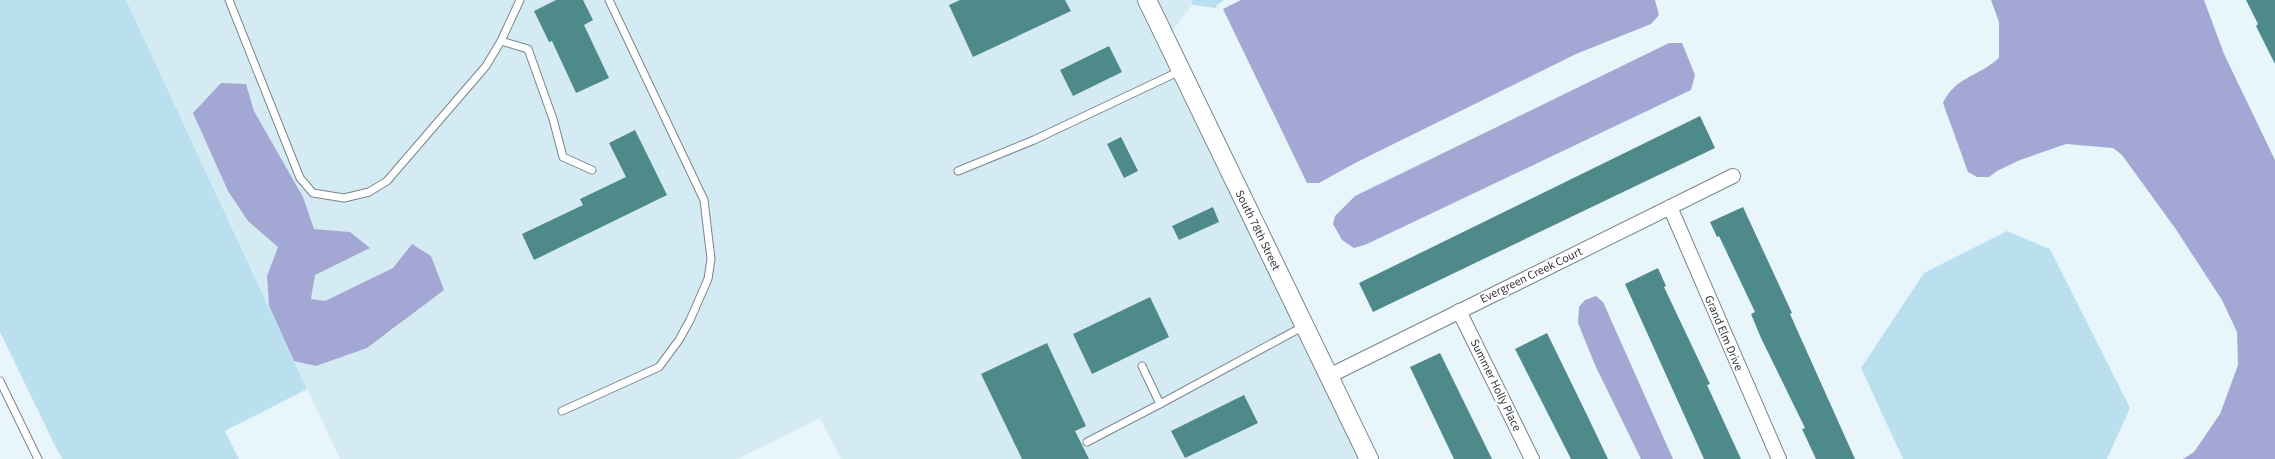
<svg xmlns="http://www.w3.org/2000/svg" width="2275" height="459" font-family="'Source Sans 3',sans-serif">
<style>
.built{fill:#d5ebf3}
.green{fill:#bae0ef}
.water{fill:#a2a8d3}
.building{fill:#4f8a8a}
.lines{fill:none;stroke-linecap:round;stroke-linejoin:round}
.service-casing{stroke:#79868b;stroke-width:9}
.minor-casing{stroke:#79868b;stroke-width:16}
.tertiary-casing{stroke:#79868b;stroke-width:20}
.service{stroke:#fff;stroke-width:7}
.minor{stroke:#fff;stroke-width:14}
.tertiary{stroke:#fff;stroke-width:18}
.labels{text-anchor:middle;stroke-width:4.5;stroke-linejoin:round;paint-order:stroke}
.street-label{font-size:12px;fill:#32383a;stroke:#fff}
</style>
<rect width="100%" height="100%" fill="#e8f6fc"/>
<!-- built -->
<g class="built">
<polygon points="126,0 1138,0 1360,459 841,459 820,418 737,459 340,459 294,361 316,366 391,332 413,312 412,245 393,268 325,301 311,299 314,275 369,248 350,232 314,229 303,197 254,111 246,84 194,113 248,221 278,247 267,276 269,306"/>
<polygon points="1156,0 1192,0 1192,5 1171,33"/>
</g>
<!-- green -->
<g class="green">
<polygon points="0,0 126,0 307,389 225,431 239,459 63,459 58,452 0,332"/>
<polygon points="1192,0 1224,0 1217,5 1216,8 1192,5"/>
<polygon points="2007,231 2050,249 2130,408 2107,459 1903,459 1861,368 1924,273"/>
</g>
<!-- water -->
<g class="water">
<polygon points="1241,0 1655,0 1659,15 1651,24 1576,54 1357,162 1319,183 1307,183 1223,9"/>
<path d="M1991,0H2204L2224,54L2275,160V459H2183L2194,452L2220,414L2238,365L2237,332L2222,300L2175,228L2122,155L2113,148L2066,144L2020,160L1997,171L1989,177H1977L1968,172L1943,103C1955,77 1978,77 1999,58V22Z"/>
<polygon points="1669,43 1682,43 1695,75 1691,90 1367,244 1354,248 1342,240 1333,224 1335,216 1355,196"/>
<polygon points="221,83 246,84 254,111 303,197 314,229 350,232 370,248 315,275 311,299 325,301 393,268 412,244 431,256 444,290 367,348 316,366 294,361 269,306 267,276 278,247 248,221 228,191 193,113"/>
<polygon points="1596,296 1603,302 1673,459 1641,459 1595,365 1578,323 1579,307 1585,300"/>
</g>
<!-- building -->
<g class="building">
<polygon points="556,0 583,0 593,20 584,25 609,78 576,93 552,41 549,42 534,11"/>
<polygon points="960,0 1065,0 1071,11 973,57 949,5"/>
<polygon points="2246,0 2275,0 2275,64 2256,26 2258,24"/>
<polygon points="1109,46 1122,72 1073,96 1060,70"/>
<polygon points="1700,116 1715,148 1373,312 1359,283"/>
<polygon points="635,130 667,195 534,260 522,234 583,205 580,199 626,177 609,143"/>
<polygon points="1121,137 1138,171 1124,178 1107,144"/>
<polygon points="1213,207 1219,222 1179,240 1172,226"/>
<polygon points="1743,207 1792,313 1790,314 1855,459 1816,459 1802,429 1805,428 1761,338 1751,314 1755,312 1719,236 1717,237 1710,222"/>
<polygon points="1658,268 1666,286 1664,287 1710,384 1707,385 1741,459 1704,459 1625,284"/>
<polygon points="1150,297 1169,337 1092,374 1073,334"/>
<polygon points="1547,333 1586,413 1608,459 1571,459 1515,349"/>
<polygon points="1047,343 1086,426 1075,431 1089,459 1022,459 981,374"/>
<polygon points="1440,353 1492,459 1454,459 1410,367"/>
<polygon points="1244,395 1258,423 1185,458 1171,431"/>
</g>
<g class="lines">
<defs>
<g id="service">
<polyline points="229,0 300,178 313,193 344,198 369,192 387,181 486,66 501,41 520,0"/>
<polyline points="501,41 528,49 553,119 563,157 592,170"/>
<polyline points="958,171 1034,140 1180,71"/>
<polyline points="1142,366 1160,404 1304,326"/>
<polyline points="0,381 38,459"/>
<polyline points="562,411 659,367 679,340 690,320 708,279 711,259 704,200 609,0"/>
<polyline points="1087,442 1160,404"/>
</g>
<g id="minor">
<polyline points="1670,207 1779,459"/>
<polyline points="1459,311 1532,459"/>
<polyline points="1329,376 1733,176"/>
</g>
<polyline id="tertiary" points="1147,0 1369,459"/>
</defs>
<!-- service casing -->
<use href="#service" class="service-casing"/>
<!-- minor casing -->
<use href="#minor" class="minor-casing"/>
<!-- tertiary casing -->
<use href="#tertiary" class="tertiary-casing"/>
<!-- service -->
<use href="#service" class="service"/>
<!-- minor -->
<use href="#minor" class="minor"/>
<!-- tertiary -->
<use href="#tertiary" class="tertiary"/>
</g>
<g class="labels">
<!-- street labels -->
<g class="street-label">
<text transform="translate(1258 230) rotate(64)" y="4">South 78th Street</text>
<text transform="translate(1531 275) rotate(-26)" y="4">Evergreen Creek Court</text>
<text transform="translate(1724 333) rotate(67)" y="4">Grand Elm Drive</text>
<text transform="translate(1496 385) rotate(64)" y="4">Summer Holly Place</text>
</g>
</g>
</svg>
